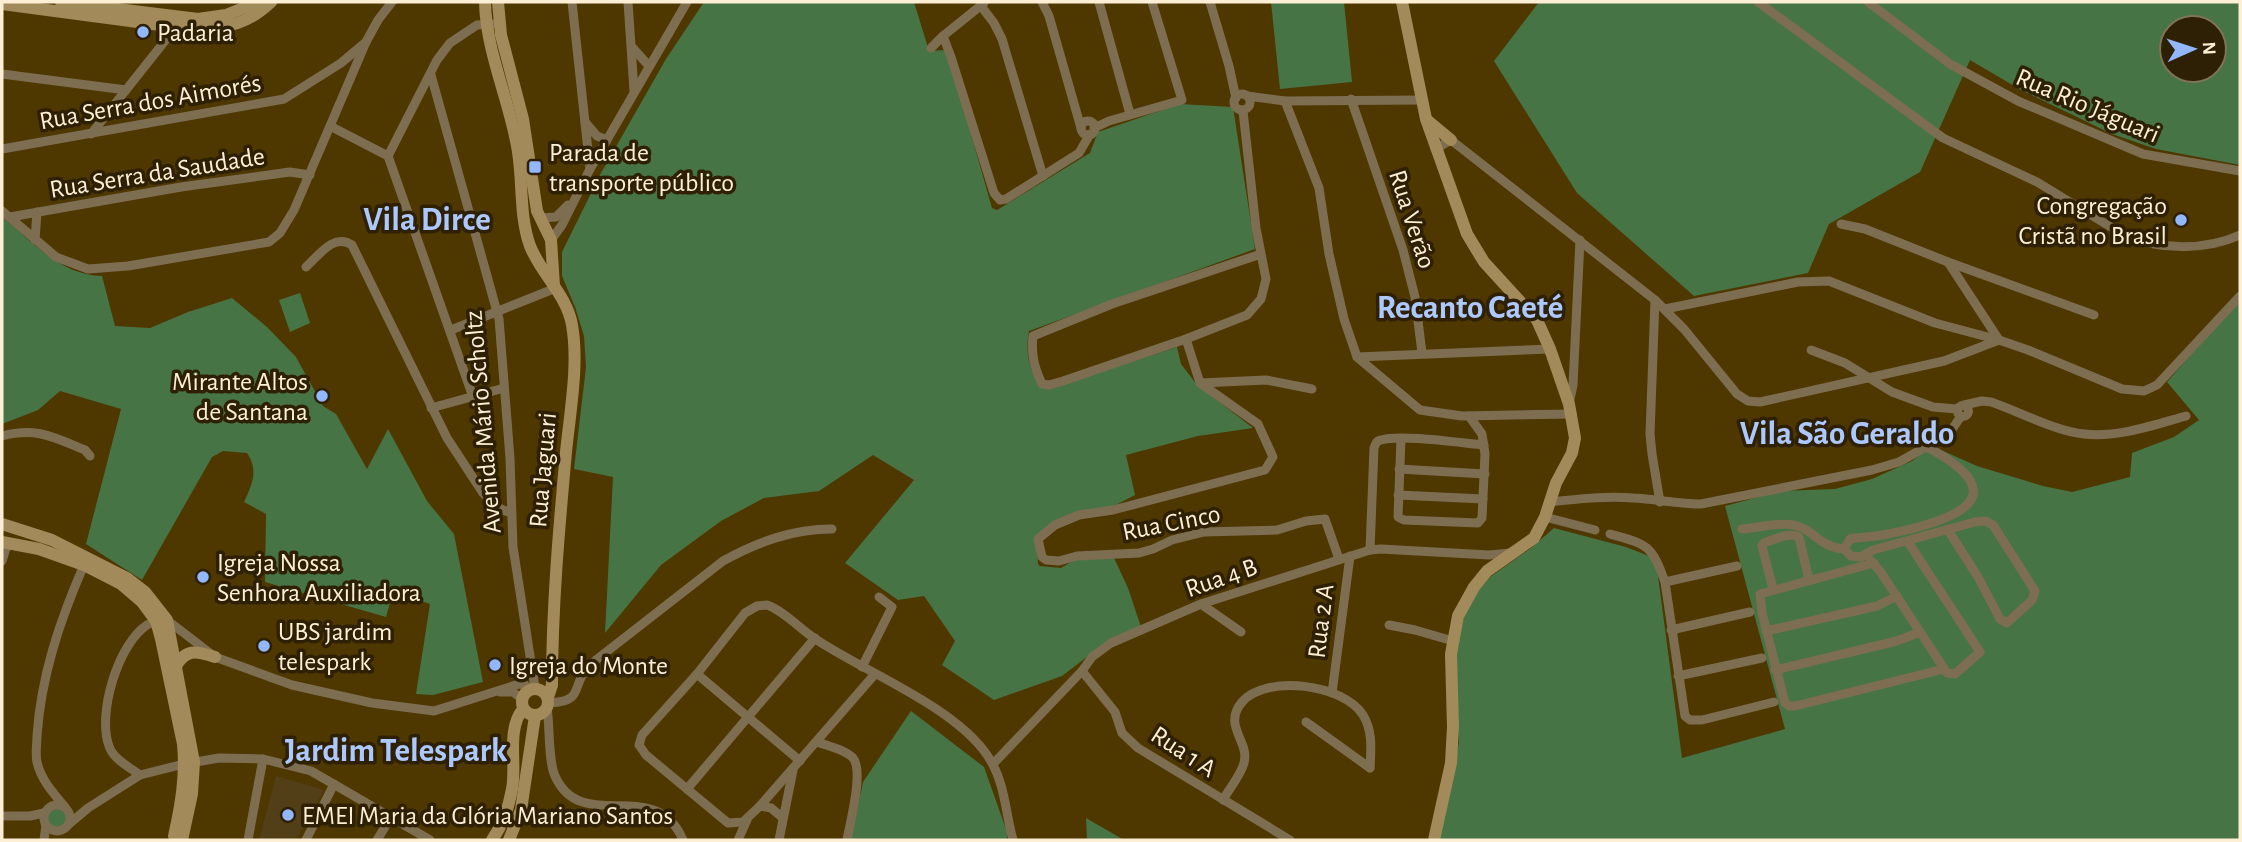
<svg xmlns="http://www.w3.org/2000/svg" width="2242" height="842" font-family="'Alegreya Sans',sans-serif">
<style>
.built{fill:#533f17}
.green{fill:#477444;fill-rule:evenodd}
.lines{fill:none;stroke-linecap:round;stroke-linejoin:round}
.street{stroke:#7e6e51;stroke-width:9}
.secondary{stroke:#a38a5a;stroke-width:12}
.poi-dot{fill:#92b7fd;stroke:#2e2005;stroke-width:2.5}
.labels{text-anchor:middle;stroke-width:7;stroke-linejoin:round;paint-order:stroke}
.poi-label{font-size:26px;fill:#fdefd5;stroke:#2e2005;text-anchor:start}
.street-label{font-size:26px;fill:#fdefd5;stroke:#2e2005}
.district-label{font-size:33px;font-weight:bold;fill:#acc8fd;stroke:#2e2005}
</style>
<rect width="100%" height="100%" fill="#4f3700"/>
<!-- built -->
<polygon class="built" points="276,776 324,790 296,840 259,840"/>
<!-- green -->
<g class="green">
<path d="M704,2H914L929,51L947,50L992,208L997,210L1090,153L1098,132L1180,104L1233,107L1255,249L1029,331C1025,355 1029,366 1040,387L1050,389L1177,347L1181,364L1197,385L1253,428L1198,436L1126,455L1135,495L1112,507L1076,512L1036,536L1038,564L1040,566L1061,568L1078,558H1114L1128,588L1141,627L1109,640L1062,676L994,700L942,665L955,641L924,596L898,600L845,563L914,480L873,455L819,491L764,498L721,521L661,565L605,633L613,477L574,469L586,367L584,336L575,307L562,276V252L601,173L666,59Z"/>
<polygon points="1271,2 1344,2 1352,82 1280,89"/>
<path d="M1539,2H2240V165L2156,149L2112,134L2021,90L1970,60L1920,172L1829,224L1808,273L1694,296L1577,193L1494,61ZM2172,28H2214V70H2172Z"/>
<path d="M2,217C33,242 60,275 102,276L115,326L150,328L188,312L232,298L267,327L296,357L323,406L336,414L367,469L388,429L427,501L454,534L483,682L433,695L416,694L430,604L393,592L386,617L265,582L266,514L244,502C252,485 259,470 247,453L223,451L212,457L142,580L86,544L121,409L60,391L38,410L2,424Z"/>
<polygon points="300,293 310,323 290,332 279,300"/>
<polygon points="2240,299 2240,840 1439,840 1459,742 1455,685 1454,644 1470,600 1490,577 1531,548 1554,528 1626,547 1649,556 1655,564 1658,576 1682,758 1785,729 1725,506 1781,491 1835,489 1872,479 1912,461 1932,446 1977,466 2043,486 2072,492 2130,477 2132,453 2174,437 2199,420 2167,382"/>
<polygon points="911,711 984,767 1007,832 1007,840 851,840 863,782"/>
<circle cx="57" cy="818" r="9"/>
<polygon points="1086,818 1124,840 1087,840"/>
</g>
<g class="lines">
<!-- street -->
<g class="street">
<polyline points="572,2 590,169"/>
<polyline points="628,2 634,91"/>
<polyline points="1042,2 1049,16 1081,128"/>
<polyline points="1099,2 1130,114"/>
<polyline points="1210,2 1229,66 1236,98"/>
<path d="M1758,2L1943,138L2037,182L2124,235C2159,250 2205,251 2240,235"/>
<polyline points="1868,2 1950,64 2018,101 2143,154 2240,171"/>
<polyline points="981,6 994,23 1002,39 1043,176"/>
<polyline points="943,36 951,57 994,193 1000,200 1006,199 1079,153 1090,134"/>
<polyline points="632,47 649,66"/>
<polyline points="931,48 943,36 984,3"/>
<polyline points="2,74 126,90"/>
<polyline points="431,75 499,319 510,458 513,547 535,688"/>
<circle cx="1242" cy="102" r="8"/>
<polyline points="1247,96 1285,101 1421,100"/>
<polyline points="1351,99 1403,250 1415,297 1422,353"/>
<polyline points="1285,101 1319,188 1329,254 1344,319 1357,357 1420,410 1462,416 1572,414"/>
<path d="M1241,110L1243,111L1256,228L1266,279L1261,299L1247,315L1186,339L1063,381L1049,385L1042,384C1034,367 1031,354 1033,336L1112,304L1261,254"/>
<circle cx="1088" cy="128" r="7"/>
<polyline points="585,122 597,136 607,140"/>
<polyline points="330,126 388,156"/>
<polyline points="1094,128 1109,121 1182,100 1152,2"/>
<polyline points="91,134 176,27"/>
<polyline points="2,149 284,99 341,63 366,42 378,20 392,2"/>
<polyline points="1435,149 1451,140 1655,300 1684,329 1737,394 1748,401 1760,402 1944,361 1999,340"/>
<polyline points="388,156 473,397"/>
<polyline points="388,156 437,60 450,43 477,25 493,24"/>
<polyline points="2,211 56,257 88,269 128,266 269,242 280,233 294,210 366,42"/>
<polyline points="10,217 181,187 290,172 310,175"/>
<polyline points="540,218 556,217 568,205"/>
<polyline points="1841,224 1865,229 1948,262 2094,315"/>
<polyline points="35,240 37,212"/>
<polyline points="551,240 562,225 590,169 687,2"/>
<polyline points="1948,262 1999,340"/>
<path d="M306,267C319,255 334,233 352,245L447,438L483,493L496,507L511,513"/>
<polyline points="1655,300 1650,434 1652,454 1660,502"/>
<polyline points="1665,309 1798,282 1829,281 1935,323 1999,340 2028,350 2122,389 2144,391 2157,385 2240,296"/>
<polyline points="451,330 556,288"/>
<polyline points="1186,339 1200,383 1258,424 1273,457 1265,470 1113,510 1079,515 1055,525 1038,539 1042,557 1046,560 1059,561 1077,556 1139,553 1153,549 1172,540 1204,532 1277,530 1306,521 1325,519 1339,559"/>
<polyline points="1811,350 1845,363 1892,392 1933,407 1957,409"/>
<polyline points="1357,357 1550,349"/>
<polyline points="1200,383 1266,380 1312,389"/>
<polyline points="1569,404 1573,385 1580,240"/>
<path d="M1964,405L1982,401L1991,402C2018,411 2057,432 2084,434C2117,438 2154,425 2186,416"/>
<circle cx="1963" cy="411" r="5.5"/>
<polyline points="431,408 504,388"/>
<path d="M2,436C37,427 53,437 85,450L90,456"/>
<polyline points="1401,439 1398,517 1404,520 1478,523 1482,518 1485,454 1482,434 1469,416"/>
<polyline points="1399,469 1485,474"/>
<polyline points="1398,495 1483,499"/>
<path d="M1549,502C1577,499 1605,496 1633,498C1656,499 1678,504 1701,504L1872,470L1899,462L1949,434L1961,416"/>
<polyline points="1545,517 1595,530"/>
<path d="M1742,529C1756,528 1780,522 1793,525C1813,528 1818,547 1844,549"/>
<path d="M1610,534C1647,544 1652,545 1665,582L1685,716L1690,720H1702L1774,702"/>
<polyline points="1844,549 1851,556 1861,557 1873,550 1975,522 1986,521 1993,525 2035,591 2032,600 2007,623 2000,619 1978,577 1948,530"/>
<path d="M1844,549L1850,539C1861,537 1872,537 1883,535C1945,523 2026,500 1927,447"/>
<path d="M1370,550L1374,448C1376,443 1376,441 1381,440C1400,434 1461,443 1484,445"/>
<polyline points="1870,560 1880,571 1947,673 1955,674 1980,652 1908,542"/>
<polyline points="2,561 8,542"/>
<polyline points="1874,563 1760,594 1762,613 1785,703 1789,706 1795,706 1944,669"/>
<polyline points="1665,582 1737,566"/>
<path d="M1773,589L1762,546L1764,543C1775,539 1789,532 1799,537L1809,580"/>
<polyline points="1201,604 1241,632"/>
<polyline points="1389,625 1415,630 1453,641"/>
<polyline points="1671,630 1750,612"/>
<polyline points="1766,631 1877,606 1897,596"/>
<polyline points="862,667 892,607 879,597"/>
<polyline points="1775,670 1897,641 1920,632"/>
<polyline points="1082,671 1115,712 1122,733 1138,748 1290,840"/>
<polyline points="697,674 800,761"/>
<path d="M875,674L760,806L743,822L728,823L646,755L639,745L642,735L697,674L745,613L757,606L767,605C784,611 799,628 814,638C865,673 963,709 992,763C1005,786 1006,815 1013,840"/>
<polyline points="1678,676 1762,658"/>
<polyline points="500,692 513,692 522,699"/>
<polyline points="1332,693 1350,556"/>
<path d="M549,703C584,701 571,689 587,667L723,561C758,542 792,529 832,529"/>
<path d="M547,707C550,726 548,761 555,776C582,836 655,774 683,840"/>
<polyline points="1306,722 1370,768"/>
<path d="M817,742C828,746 846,750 853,758C864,771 850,823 847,840"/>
<polyline points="993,764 1082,671 1092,657 1111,643 1201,604 1370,550 1381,549 1489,555 1511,553"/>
<path d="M140,775C129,767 113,759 109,746C97,714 118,644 147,625C153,621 160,621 167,620L215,657L292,685L372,703L434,711L519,684L525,685L530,689"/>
<polyline points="687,789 815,638"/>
<path d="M1223,800C1229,789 1241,775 1244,763C1250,741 1222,726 1242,702C1266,674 1344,684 1363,715C1373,731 1371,750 1370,768"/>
<circle cx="57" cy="818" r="13"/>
<polyline points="760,806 771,808 783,818"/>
<path d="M65,807C54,794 41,780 37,762C35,754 37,744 37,736C41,676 60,620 84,565V560"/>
<polyline points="2,816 30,816 44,813"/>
<polyline points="69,824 88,808 140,775 184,764 219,758 263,759 311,771 430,840"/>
<polyline points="44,840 46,825"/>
<polyline points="248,840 263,759"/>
<polyline points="306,840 334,784"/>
<polyline points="377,840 391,817"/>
<polyline points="738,840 747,820"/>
<polyline points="779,840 793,770"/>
</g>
<!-- secondary -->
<g class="secondary">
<polyline points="61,2 198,19 226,15 251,5 256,2"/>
<path d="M485,2C486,49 507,95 516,141C524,176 518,212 530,246C541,274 567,295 572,325C579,364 570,412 566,452C559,529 552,607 552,685L548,697"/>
<polyline points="498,2 501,35 523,119 537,211 551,240 554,286"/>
<polyline points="1402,2 1426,119 1467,234 1484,262 1537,320 1550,349 1569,404 1575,438 1572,453 1556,483 1545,517 1534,538 1487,571 1474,587 1458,616 1451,654 1453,727 1451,763 1434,840"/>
<path d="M2,4L198,30C229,27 248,24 271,2"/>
<polyline points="1427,120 1451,140"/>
<polyline points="2,524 52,540 127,578 145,592 167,620 194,762 192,794 182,840"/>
<path d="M2,542L39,549L84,565L121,584L142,602L156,621L161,639L183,744C186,776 181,805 174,836"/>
<path d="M175,668C185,648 196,651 215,657"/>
<circle cx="535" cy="702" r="13"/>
<path d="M492,840C502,826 509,806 512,789C517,764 506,730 523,709"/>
<polyline points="509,840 521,810 535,716"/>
</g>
</g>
<!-- markers -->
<g class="poi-dot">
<circle cx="143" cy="32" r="7"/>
<rect x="528" y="160" width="14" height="14" rx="3.5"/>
<circle cx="2181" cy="220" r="7"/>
<circle cx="322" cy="396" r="7"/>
<circle cx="203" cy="577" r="7"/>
<circle cx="264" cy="646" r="7"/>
<circle cx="495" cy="665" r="7"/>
<circle cx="288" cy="815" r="7"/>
</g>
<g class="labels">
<!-- poi labels -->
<g class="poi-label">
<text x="157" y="41">Padaria</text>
<text x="549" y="161">Parada de<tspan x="549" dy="30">transporte público</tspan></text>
<text x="2167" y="214" text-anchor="end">Congregação<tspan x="2167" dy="30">Cristã no Brasil</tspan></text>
<text x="308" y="390" text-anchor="end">Mirante Altos<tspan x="308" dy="30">de Santana</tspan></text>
<text x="217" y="571">Igreja Nossa<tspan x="217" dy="30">Senhora Auxiliadora</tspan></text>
<text x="278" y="640">UBS jardim<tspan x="278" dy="30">telespark</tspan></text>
<text x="509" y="674">Igreja do Monte</text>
<text x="302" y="824">EMEI Maria da Glória Mariano Santos</text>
</g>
<!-- street labels -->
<g class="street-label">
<text transform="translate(150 101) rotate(-10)" y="9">Rua Serra dos Aimorés</text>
<text transform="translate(2088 105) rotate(23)" y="9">Rua Rio Jáguari</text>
<text transform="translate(157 172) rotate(-9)" y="9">Rua Serra da Saudade</text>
<text transform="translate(1413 219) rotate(72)" y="9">Rua Verão</text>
<text transform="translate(482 422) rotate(-95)" y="9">Avenida Mário Scholtz</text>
<text transform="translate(542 470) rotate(-85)" y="9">Rua Jaguari</text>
<text transform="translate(1171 522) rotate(-11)" y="9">Rua Cinco</text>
<text transform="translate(1221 577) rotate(-19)" y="9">Rua 4 B</text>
<text transform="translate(1320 621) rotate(-83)" y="9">Rua 2 A</text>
<text transform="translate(1184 751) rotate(33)" y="9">Rua 1 A</text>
</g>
<!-- district labels -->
<g class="district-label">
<text x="427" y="230">Vila Dirce</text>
<text x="1470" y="318">Recanto Caeté</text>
<text x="1847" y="444">Vila São Geraldo</text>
<text x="396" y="761">Jardim Telespark</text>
</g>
</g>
<!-- border -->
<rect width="2242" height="842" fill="none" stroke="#fdefd5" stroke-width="7"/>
<!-- north arrow -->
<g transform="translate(2193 49) rotate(87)"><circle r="33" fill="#2e2005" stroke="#817358" stroke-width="2"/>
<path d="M0-5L12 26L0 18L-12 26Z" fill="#92b7fd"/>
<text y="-10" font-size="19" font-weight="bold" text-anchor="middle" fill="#fdefd5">N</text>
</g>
</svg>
